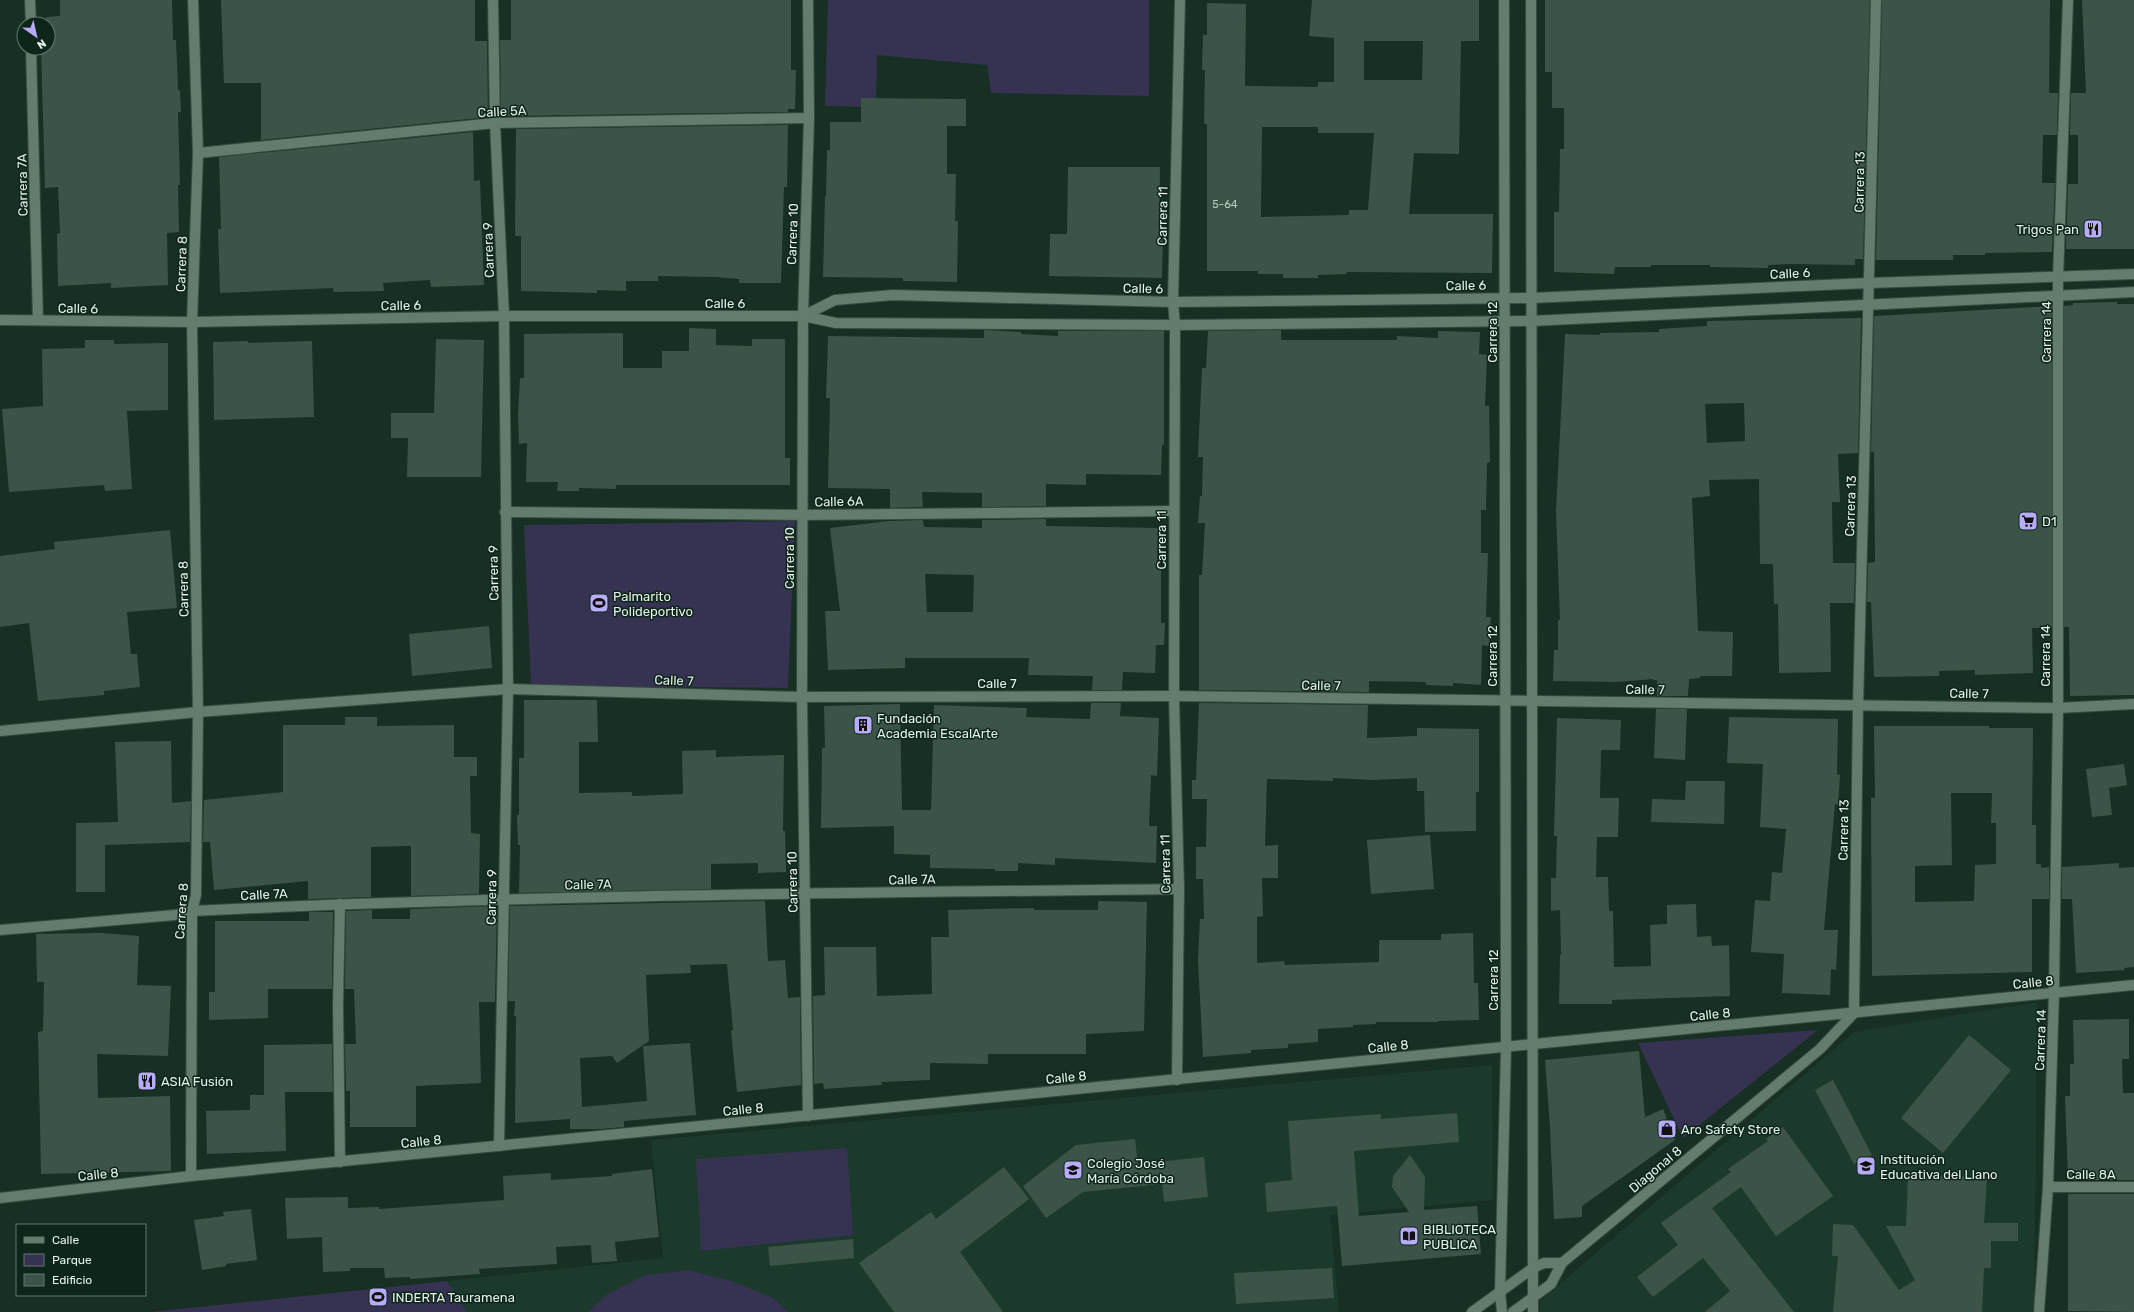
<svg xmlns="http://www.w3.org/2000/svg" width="2134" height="1312" font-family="Rubik,sans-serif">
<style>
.built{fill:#1c3a2b}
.green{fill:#363251}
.building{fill:#3c5447;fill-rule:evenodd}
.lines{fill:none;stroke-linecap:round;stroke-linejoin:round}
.minor-casing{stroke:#384b41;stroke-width:12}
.minor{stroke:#637c6e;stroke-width:10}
.labels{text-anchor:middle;stroke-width:3;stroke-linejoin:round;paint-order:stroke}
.number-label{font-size:11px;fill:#b9cac0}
.street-label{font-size:13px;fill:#e3f1e9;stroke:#0e251a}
.poi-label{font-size:13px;fill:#e3f1e9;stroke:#0e251a;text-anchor:start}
</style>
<rect width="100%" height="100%" fill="#182f23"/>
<!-- built -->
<g class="built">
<polygon points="2037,1002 2034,1312 1540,1312 1540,1301 1854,1032"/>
<polygon points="1492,1065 1493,1200 1330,1215 1339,1312 467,1312 447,1281 663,1258 651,1140"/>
</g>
<!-- green -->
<g class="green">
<polygon points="828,0 1149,0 1149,96 991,93 987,65 877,55 876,107 825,106"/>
<polygon points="795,521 788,688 531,686 524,525"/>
<polygon points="1818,1030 1683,1138 1638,1043"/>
<polygon points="847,1148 853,1235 701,1251 696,1159"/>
<polygon points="688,1270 734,1282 773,1298 788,1312 588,1312 606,1295 643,1276"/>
<polygon points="447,1281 467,1312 151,1312"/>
</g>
<!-- building -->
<g class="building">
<polygon points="60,0 172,0 173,40 176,40 178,90 180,90 181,112 178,112 180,185 178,185 179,232 167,233 168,285 111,288 111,283 58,286 57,234 60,233 58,187 45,188 41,48 48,48 46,17 60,16"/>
<polygon points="221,0 475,0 475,41 487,41 488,117 261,140 261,83 224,83"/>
<polygon points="511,0 791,0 791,70 796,70 795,109 788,109 788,112 501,116 500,40 511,40"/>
<path d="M1312,0H1479V41H1461L1459,154L1414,153L1409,214H1493L1492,273L1346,272L1347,274L1318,275V278H1283V274H1258V271H1207V124H1204L1205,70H1202L1203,35H1207V3L1246,4L1245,86L1318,87V82H1334V38L1309,36ZM1364,41H1423L1422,80H1364ZM1262,127H1318V133H1374L1368,210H1349V215L1261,217Z"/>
<polygon points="1545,0 1870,0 1863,259 1855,259 1855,265 1790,264 1768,265 1768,268 1710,267 1710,265 1651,265 1651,267 1615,267 1614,274 1554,272 1554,212 1559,212 1560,149 1564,149 1564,108 1552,108 1552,72 1545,72"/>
<polygon points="1882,0 2050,0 2049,93 2058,93 2057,135 2043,135 2042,183 2055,183 2052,252 1985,253 1985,255 1953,255 1953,260 1876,260"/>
<polygon points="2082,0 2134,0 2134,249 2066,249 2068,184 2078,184 2078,135 2070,135 2071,93 2086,93"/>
<polygon points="861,98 966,99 966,126 947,126 947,174 956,174 955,221 958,221 957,282 903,281 903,278 823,277 825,196 826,196 827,150 830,150 830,122 861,122"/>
<polygon points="788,125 787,187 784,187 781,283 739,283 739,279 716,277 658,276 658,281 626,281 626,291 597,290 597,293 521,291 521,236 515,236 516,129"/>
<polygon points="473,132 474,181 480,180 484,285 431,287 430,280 383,283 384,291 334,292 333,288 220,293 218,229 221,229 219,157"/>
<polygon points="1068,167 1160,167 1159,239 1163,239 1162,278 1049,276 1050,234 1067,234"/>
<polygon points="2117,302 2117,304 2134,304 2134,695 2070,696 2069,627 2064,627 2064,306 2073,305 2073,303"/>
<polygon points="2052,306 2052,628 2032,628 2033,673 1975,675 1975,670 1939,671 1939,676 1874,677 1871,602 1867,602 1868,563 1875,562 1874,452 1871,452 1874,318 1875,316"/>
<path d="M1861,318L1858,453L1838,454L1840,502H1832L1833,563H1855L1854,603H1830L1831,672L1779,673L1778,604H1774L1773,564H1760L1759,479L1709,480L1710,496L1692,498L1698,631L1733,632L1732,676H1700V678L1689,679L1688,696H1657V680H1653V679L1617,682L1553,681L1554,650H1558V620H1560L1556,511L1565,334L1600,335V333L1659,332V329L1707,326V321ZM1744,403L1745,441L1707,443L1705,404Z"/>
<polygon points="689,328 716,329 716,345 752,346 752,339 785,339 785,458 790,458 790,485 616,485 616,489 579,488 579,491 557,491 558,482 526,482 527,443 519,444 518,415 520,378 524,378 524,334 623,333 623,368 662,368 662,351 689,351"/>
<polygon points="984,330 1021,332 1021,334 1058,336 1058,331 1164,331 1164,445 1162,445 1161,475 1086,474 1086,485 1046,484 1046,506 982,507 982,493 922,492 923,507 890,508 890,489 828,488 830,398 826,398 828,336 984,338"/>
<polygon points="1281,330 1281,340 1397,340 1397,336 1438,338 1438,331 1480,332 1479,354 1487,355 1485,406 1489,406 1490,462 1487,463 1486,510 1481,510 1481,553 1488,553 1486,617 1491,617 1489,646 1482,645 1481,685 1453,683 1453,686 1426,685 1426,682 1369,681 1369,692 1199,690 1199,575 1202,575 1205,523 1198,523 1200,496 1202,496 1203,457 1198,457 1202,368 1206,368 1208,331"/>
<polygon points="436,339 484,340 481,477 407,477 408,438 391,438 391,413 434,413"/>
<polygon points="85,340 114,340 114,344 168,343 168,410 127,411 132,489 105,491 104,485 9,492 2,409 43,406 42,349 85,348"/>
<polygon points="248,341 248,343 312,341 314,417 214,420 213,342"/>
<path d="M1046,519V526L1158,528L1157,570H1161V623H1165L1164,645H1156L1155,673L1123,672L1122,690H1092L1093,676L1028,675L1029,658H905V668L828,670L825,611H840L830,528L889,521L923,520L924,527L982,528V520ZM925,574L974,575L973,612H927Z"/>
<polygon points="170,530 177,608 127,612 131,654 137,654 140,687 104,691 104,695 38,701 29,623 0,627 0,556 55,549 54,542"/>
<polygon points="489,626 492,668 412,676 409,634"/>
<polygon points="524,700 597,700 598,742 579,742 579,793 632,792 632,796 683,794 682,751 716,750 716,757 784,755 783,831 785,831 786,872 758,873 758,863 711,864 711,889 519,893 520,845 518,845 517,815 519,815 519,758 524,758"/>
<polygon points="1091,703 1121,703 1120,716 1159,718 1157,776 1151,775 1149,826 1157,826 1156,863 1055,858 1055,865 1018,863 1018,871 995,871 995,869 930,868 930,855 894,854 894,826 821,828 822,748 825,748 824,706 900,704 902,810 931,810 934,705 1027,708 1026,717 1090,719"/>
<polygon points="1199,703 1368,705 1367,738 1417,736 1417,728 1479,729 1479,792 1476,792 1476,831 1425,832 1424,791 1417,791 1417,778 1374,780 1333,778 1333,781 1267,779 1265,846 1278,845 1278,878 1262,878 1263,916 1257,917 1257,963 1284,961 1285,965 1379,962 1379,940 1441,940 1441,934 1473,933 1474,983 1478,983 1479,1020 1438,1021 1438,1022 1376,1022 1376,1024 1353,1025 1353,1027 1318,1029 1318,1042 1288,1044 1288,1048 1251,1050 1251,1053 1203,1057 1198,960 1200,919 1204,919 1203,879 1196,879 1196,847 1206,847 1207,799 1192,799 1192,780 1196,780"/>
<polygon points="1656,709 1687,709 1685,760 1654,758"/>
<polygon points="345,717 377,717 377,726 454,725 454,757 477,757 477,776 470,776 471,833 480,834 479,894 411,896 411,846 371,847 371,897 308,899 308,881 214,890 210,842 203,842 204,800 283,792 283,725 345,725"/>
<polygon points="1729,717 1838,719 1837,774 1840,775 1838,805 1835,804 1824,930 1838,930 1836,970 1831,969 1830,995 1782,993 1784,954 1751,952 1755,900 1770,901 1772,872 1782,873 1786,829 1760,827 1763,764 1727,763"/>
<polygon points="1557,718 1621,720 1620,750 1601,750 1600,798 1619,798 1618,837 1597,837 1596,877 1608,877 1609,911 1613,911 1614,967 1651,966 1650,925 1667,924 1667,905 1696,904 1697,937 1711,936 1712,946 1729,945 1730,996 1612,1000 1612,1004 1559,1004 1560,955 1561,955 1560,910 1551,911 1551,878 1556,878 1557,836 1554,836"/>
<path d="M1874,726H1989V728H2033L2032,825H2036V864H2041V868L2049,867V899H2032V972L1872,976L1871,798H1875ZM1951,793H1992L1991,823H1996V864L1975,865L1974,901L1915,902V866L1952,865Z"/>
<polygon points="171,741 172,803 191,801 190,842 105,845 105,892 76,892 76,823 118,822 115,742"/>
<polygon points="2124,764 2127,785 2109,788 2112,815 2092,817 2086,769"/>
<polygon points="1686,781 1725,781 1724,824 1651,822 1652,799 1685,800"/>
<polygon points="1430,835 1434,889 1371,894 1367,840"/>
<polygon points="2119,863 2119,868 2134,867 2134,967 2124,968 2125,970 2076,973 2072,899 2062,899 2062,867"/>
<polygon points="765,901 768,961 785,960 788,998 800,997 801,1085 737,1092 731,1031 733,1030 727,964 690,965 691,973 646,975 649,1041 617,1063 612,1056 580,1058 582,1107 647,1101 643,1046 690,1043 696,1115 624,1121 624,1127 601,1129 570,1129 570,1119 515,1123 516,1016 514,1016 515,1001 508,1001 510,906"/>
<polygon points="1098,901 1147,902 1144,1031 1086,1034 1086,1054 988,1054 988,1064 930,1063 930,1080 881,1082 882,1085 824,1089 823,1083 814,1084 813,996 825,995 824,947 876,947 877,996 932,994 931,937 949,937 948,910 1034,908 1034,910 1098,910"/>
<polygon points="497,906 495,1002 479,1002 481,1083 416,1086 416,1127 350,1127 350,1091 346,1091 345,1044 356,1044 354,989 345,989 346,911 372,910 372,919 410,919 410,909"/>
<polygon points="309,912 333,912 332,989 268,989 268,1018 209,1020 209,992 215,992 215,921 309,921"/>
<polygon points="102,933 139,936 137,985 171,986 168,1056 97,1054 98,1098 170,1096 171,1171 41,1174 38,1032 43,1031 44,982 37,982 36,934"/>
<polygon points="2129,1019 2129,1059 2122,1059 2123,1093 2134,1093 2134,1180 2068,1180 2065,1096 2070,1096 2070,1064 2074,1064 2073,1020"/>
<polygon points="1969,1035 2011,1070 1943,1153 1901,1118"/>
<polygon points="332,1044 333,1092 285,1092 286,1151 207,1154 206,1111 250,1110 250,1095 264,1095 264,1045"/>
<polygon points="1639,1051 1645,1117 1663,1109 1675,1140 1582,1206 1582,1217 1554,1219 1550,1127 1545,1060"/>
<polygon points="1833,1080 1872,1155 1854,1164 1815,1090"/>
<polygon points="1457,1113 1459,1142 1354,1151 1359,1216 1409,1212 1392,1187 1393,1176 1410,1155 1425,1177 1424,1210 1477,1206 1481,1254 1342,1266 1337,1206 1267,1212 1265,1183 1292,1180 1288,1121 1381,1114 1381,1119"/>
<polygon points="1783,1127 1833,1196 1776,1236 1741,1187 1712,1208 1794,1312 1705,1312 1730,1291 1703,1258 1653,1297 1637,1277 1678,1245 1661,1223 1731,1172 1728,1169 1768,1141 1766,1139"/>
<polygon points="1135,1139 1138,1164 1204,1157 1208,1197 1164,1202 1162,1184 1083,1192 1046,1218 1023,1186 1076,1145"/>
<polygon points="1004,1167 1029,1199 960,1252 1003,1312 894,1312 859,1263 931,1212 936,1219"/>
<polygon points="652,1169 659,1237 615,1242 617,1261 592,1263 591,1245 556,1247 557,1264 479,1269 480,1274 410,1279 410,1277 385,1278 384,1268 350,1268 350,1271 323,1272 322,1237 287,1239 285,1198 348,1197 348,1208 379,1207 379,1209 504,1200 503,1176 551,1173 551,1180 612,1176 612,1174"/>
<polygon points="1908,1175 1987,1177 1984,1223 2018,1223 2018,1241 1991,1241 1991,1268 1984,1268 1982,1312 1833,1312 1838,1256 1832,1256 1833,1224 1853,1225 1899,1290 1915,1280 1886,1226 1906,1226"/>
<polygon points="2068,1194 2134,1194 2134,1312 2068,1311"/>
<polygon points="251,1209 257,1260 226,1264 226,1266 202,1270 194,1220 224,1216 223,1212"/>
<polygon points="853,1239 854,1258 770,1266 768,1247"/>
<polygon points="1332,1268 1334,1298 1236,1304 1234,1273"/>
</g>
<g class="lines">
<defs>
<g id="minor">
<polyline points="30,0 31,24"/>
<polyline points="493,0 495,123 504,316 508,689 499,1146"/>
<polyline points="1531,0 1533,1312"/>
<polyline points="31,48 38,320"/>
<polyline points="198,153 495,123 809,118"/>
<polyline points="803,316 835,300 893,295 1173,302 1531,298 1869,283 2134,274"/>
<polyline points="0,320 192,322 504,316 803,316 836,323 1175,325 1531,321 2134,292"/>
<polyline points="505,512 803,515 1174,511"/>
<polyline points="0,731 198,712 508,689 802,697 1174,696 2058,708 2134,704"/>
<path d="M0,930L175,915L192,911C521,895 850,893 1179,889"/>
<polyline points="1177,1080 1179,889 1174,696 1175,325 1173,302 1180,0"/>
<polyline points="808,1116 802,697 803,316 809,118 808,0"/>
<polyline points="340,1162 338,1005 340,904"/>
<polyline points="191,1176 192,911 196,895 198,712 192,322 198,153 193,0"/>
<polyline points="2048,1187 2134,1187"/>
<polyline points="0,1198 191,1176 2134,985"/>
<polyline points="1472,1312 1533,1268 1544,1263 1562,1263"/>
<polyline points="1502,1312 1500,1292 1506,1047 1504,0"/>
<polyline points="1513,1312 1551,1284 1562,1263 1820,1049 1854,1013 1858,705 1876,0"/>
<polyline points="2039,1312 2048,1187 2054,993 2058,708 2058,278 2068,0"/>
</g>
</defs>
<!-- minor casing -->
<use href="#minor" class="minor-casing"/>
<!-- minor -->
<use href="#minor" class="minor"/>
</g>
<!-- icons -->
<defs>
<symbol id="restaurant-square" viewBox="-11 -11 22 22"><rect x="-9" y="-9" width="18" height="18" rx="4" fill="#b6acf8" stroke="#0e251a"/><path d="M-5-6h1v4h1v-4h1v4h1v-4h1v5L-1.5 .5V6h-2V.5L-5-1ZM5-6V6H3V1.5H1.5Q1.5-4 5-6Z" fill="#111"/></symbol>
<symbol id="supermarket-square" viewBox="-11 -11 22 22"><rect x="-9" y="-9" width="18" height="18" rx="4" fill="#b6acf8" stroke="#0e251a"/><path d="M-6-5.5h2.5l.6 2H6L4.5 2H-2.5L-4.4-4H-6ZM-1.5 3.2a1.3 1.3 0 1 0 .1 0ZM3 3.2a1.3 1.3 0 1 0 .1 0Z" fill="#111"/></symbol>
<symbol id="stadium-square" viewBox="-11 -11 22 22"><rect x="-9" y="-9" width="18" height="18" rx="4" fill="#b6acf8" stroke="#0e251a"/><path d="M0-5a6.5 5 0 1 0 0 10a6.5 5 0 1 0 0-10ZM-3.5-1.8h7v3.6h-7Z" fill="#111"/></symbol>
<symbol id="building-square" viewBox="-11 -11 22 22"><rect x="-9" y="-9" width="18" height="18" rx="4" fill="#b6acf8" stroke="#0e251a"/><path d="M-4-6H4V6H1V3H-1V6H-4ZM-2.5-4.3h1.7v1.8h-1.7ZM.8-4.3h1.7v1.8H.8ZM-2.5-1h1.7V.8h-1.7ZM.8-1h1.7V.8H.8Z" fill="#111"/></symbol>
<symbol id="shop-square" viewBox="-11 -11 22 22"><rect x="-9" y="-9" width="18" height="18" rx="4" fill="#b6acf8" stroke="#0e251a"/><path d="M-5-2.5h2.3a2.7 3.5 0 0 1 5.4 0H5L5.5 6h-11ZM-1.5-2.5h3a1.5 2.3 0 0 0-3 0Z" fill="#111"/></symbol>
<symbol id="school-square" viewBox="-11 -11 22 22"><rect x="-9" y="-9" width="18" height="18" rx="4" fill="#b6acf8" stroke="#0e251a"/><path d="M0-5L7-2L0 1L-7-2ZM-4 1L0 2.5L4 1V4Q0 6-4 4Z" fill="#111"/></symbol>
<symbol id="library-square" viewBox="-11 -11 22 22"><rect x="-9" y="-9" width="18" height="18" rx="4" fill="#b6acf8" stroke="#0e251a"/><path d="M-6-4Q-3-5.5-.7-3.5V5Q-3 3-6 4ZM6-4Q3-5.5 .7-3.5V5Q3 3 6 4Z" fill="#111"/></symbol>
</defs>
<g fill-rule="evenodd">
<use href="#restaurant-square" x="2082" y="218" width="22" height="22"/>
<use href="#supermarket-square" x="2017" y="510" width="22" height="22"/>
<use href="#stadium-square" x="588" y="592" width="22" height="22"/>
<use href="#building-square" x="852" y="714" width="22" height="22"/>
<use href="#restaurant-square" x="136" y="1070" width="22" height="22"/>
<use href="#shop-square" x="1656" y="1118" width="22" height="22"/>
<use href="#school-square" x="1855" y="1155" width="22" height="22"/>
<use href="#school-square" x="1062" y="1159" width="22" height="22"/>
<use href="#library-square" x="1398" y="1225" width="22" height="22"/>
<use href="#stadium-square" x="367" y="1286" width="22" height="22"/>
</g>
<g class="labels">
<!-- number labels -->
<g class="number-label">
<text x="1225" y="208">5-64</text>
</g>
<!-- street labels -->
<g class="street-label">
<text transform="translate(502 111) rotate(-3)" y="5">Calle 5A</text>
<text transform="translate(1859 182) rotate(-89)" y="5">Carrera 13</text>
<text transform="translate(22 185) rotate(-91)" y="5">Carrera 7A</text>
<text transform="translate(1162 216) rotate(-89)" y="5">Carrera 11</text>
<text transform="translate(792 234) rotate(-88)" y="5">Carrera 10</text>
<text transform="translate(488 250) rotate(-92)" y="5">Carrera 9</text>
<text transform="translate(181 264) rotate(-88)" y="5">Carrera 8</text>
<text transform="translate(1790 273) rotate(-3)" y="5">Calle 6</text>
<text transform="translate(1466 285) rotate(-1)" y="5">Calle 6</text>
<text transform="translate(1143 288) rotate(1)" y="5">Calle 6</text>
<text x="725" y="308">Calle 6</text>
<text transform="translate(401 305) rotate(-1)" y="5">Calle 6</text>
<text transform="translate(78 308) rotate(1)" y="5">Calle 6</text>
<text transform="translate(1492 332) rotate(-90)" y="5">Carrera 12</text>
<text transform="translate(2046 332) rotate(-90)" y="5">Carrera 14</text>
<text transform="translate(839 501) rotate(-1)" y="5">Calle 6A</text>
<text transform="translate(1850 506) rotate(-88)" y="5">Carrera 13</text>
<text transform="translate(1161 540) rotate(-90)" y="5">Carrera 11</text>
<text transform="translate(789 558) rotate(-90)" y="5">Carrera 10</text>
<text transform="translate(493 573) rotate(-91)" y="5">Carrera 9</text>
<text transform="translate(183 589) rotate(-91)" y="5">Carrera 8</text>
<text transform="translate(1492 656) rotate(-90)" y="5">Carrera 12</text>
<text transform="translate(2045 656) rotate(-90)" y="5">Carrera 14</text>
<text transform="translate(674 680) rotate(2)" y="5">Calle 7</text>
<text x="997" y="688">Calle 7</text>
<text transform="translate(1321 685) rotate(1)" y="5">Calle 7</text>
<text transform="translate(1645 689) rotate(1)" y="5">Calle 7</text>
<text transform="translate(1969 693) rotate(1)" y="5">Calle 7</text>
<text transform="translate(1843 830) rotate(-89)" y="5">Carrera 13</text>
<text transform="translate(1165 864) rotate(-91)" y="5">Carrera 11</text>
<text transform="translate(912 879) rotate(-1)" y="5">Calle 7A</text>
<text transform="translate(792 882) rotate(-91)" y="5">Carrera 10</text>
<text transform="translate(588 884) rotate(-1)" y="5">Calle 7A</text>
<text transform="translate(264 894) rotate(-3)" y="5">Calle 7A</text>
<text transform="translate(491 897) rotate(-89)" y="5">Carrera 9</text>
<text transform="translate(181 911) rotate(-86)" y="5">Carrera 8</text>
<text transform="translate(1493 980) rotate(-90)" y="5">Carrera 12</text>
<text transform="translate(2033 982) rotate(-6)" y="5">Calle 8</text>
<text transform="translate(1710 1014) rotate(-6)" y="5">Calle 8</text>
<text transform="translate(2040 1040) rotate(-88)" y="5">Carrera 14</text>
<text transform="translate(1388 1046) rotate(-6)" y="5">Calle 8</text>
<text transform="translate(1066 1077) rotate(-6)" y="5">Calle 8</text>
<text transform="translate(743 1109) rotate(-6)" y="5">Calle 8</text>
<text transform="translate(421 1141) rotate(-6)" y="5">Calle 8</text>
<text transform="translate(1655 1169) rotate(-40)" y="5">Diagonal 8</text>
<text transform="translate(98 1174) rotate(-6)" y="5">Calle 8</text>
<text x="2091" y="1179">Calle 8A</text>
</g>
<!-- poi labels -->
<g class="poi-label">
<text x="2079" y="234" text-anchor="end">Trigos Pan</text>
<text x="2042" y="526">D1</text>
<text x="613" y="601">Palmarito<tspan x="613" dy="15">Polideportivo</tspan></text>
<text x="877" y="723">Fundación<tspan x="877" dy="15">Academia EscalArte</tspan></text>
<text x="161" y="1086">ASIA Fusión</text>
<text x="1681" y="1134">Aro Safety Store</text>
<text x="1880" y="1164">Institución<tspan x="1880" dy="15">Educativa del Llano</tspan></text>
<text x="1087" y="1168">Colegio José<tspan x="1087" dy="15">María Córdoba</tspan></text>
<text x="1423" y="1234">BIBLIOTECA<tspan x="1423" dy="15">PUBLICA</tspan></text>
<text x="392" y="1302">INDERTA Tauramena</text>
</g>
</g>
<!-- legend -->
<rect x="16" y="1224" width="130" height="72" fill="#0e251a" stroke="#63776d"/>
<rect x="24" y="1237" width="20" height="6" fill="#637c6e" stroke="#63776d"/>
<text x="52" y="1244" font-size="12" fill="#e3f1e9">Calle</text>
<rect x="24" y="1254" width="20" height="12" fill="#363251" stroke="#63776d"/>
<text x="52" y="1264" font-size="12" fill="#e3f1e9">Parque</text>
<rect x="24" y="1274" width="20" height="12" fill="#3c5447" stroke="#63776d"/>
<text x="52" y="1284" font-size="12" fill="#e3f1e9">Edificio</text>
<!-- north arrow -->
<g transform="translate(36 36) rotate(146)"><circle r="19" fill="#0e251a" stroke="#63776d"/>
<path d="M0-3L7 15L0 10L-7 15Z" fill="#b6acf8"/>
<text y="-6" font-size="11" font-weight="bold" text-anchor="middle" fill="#e3f1e9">N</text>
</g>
</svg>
